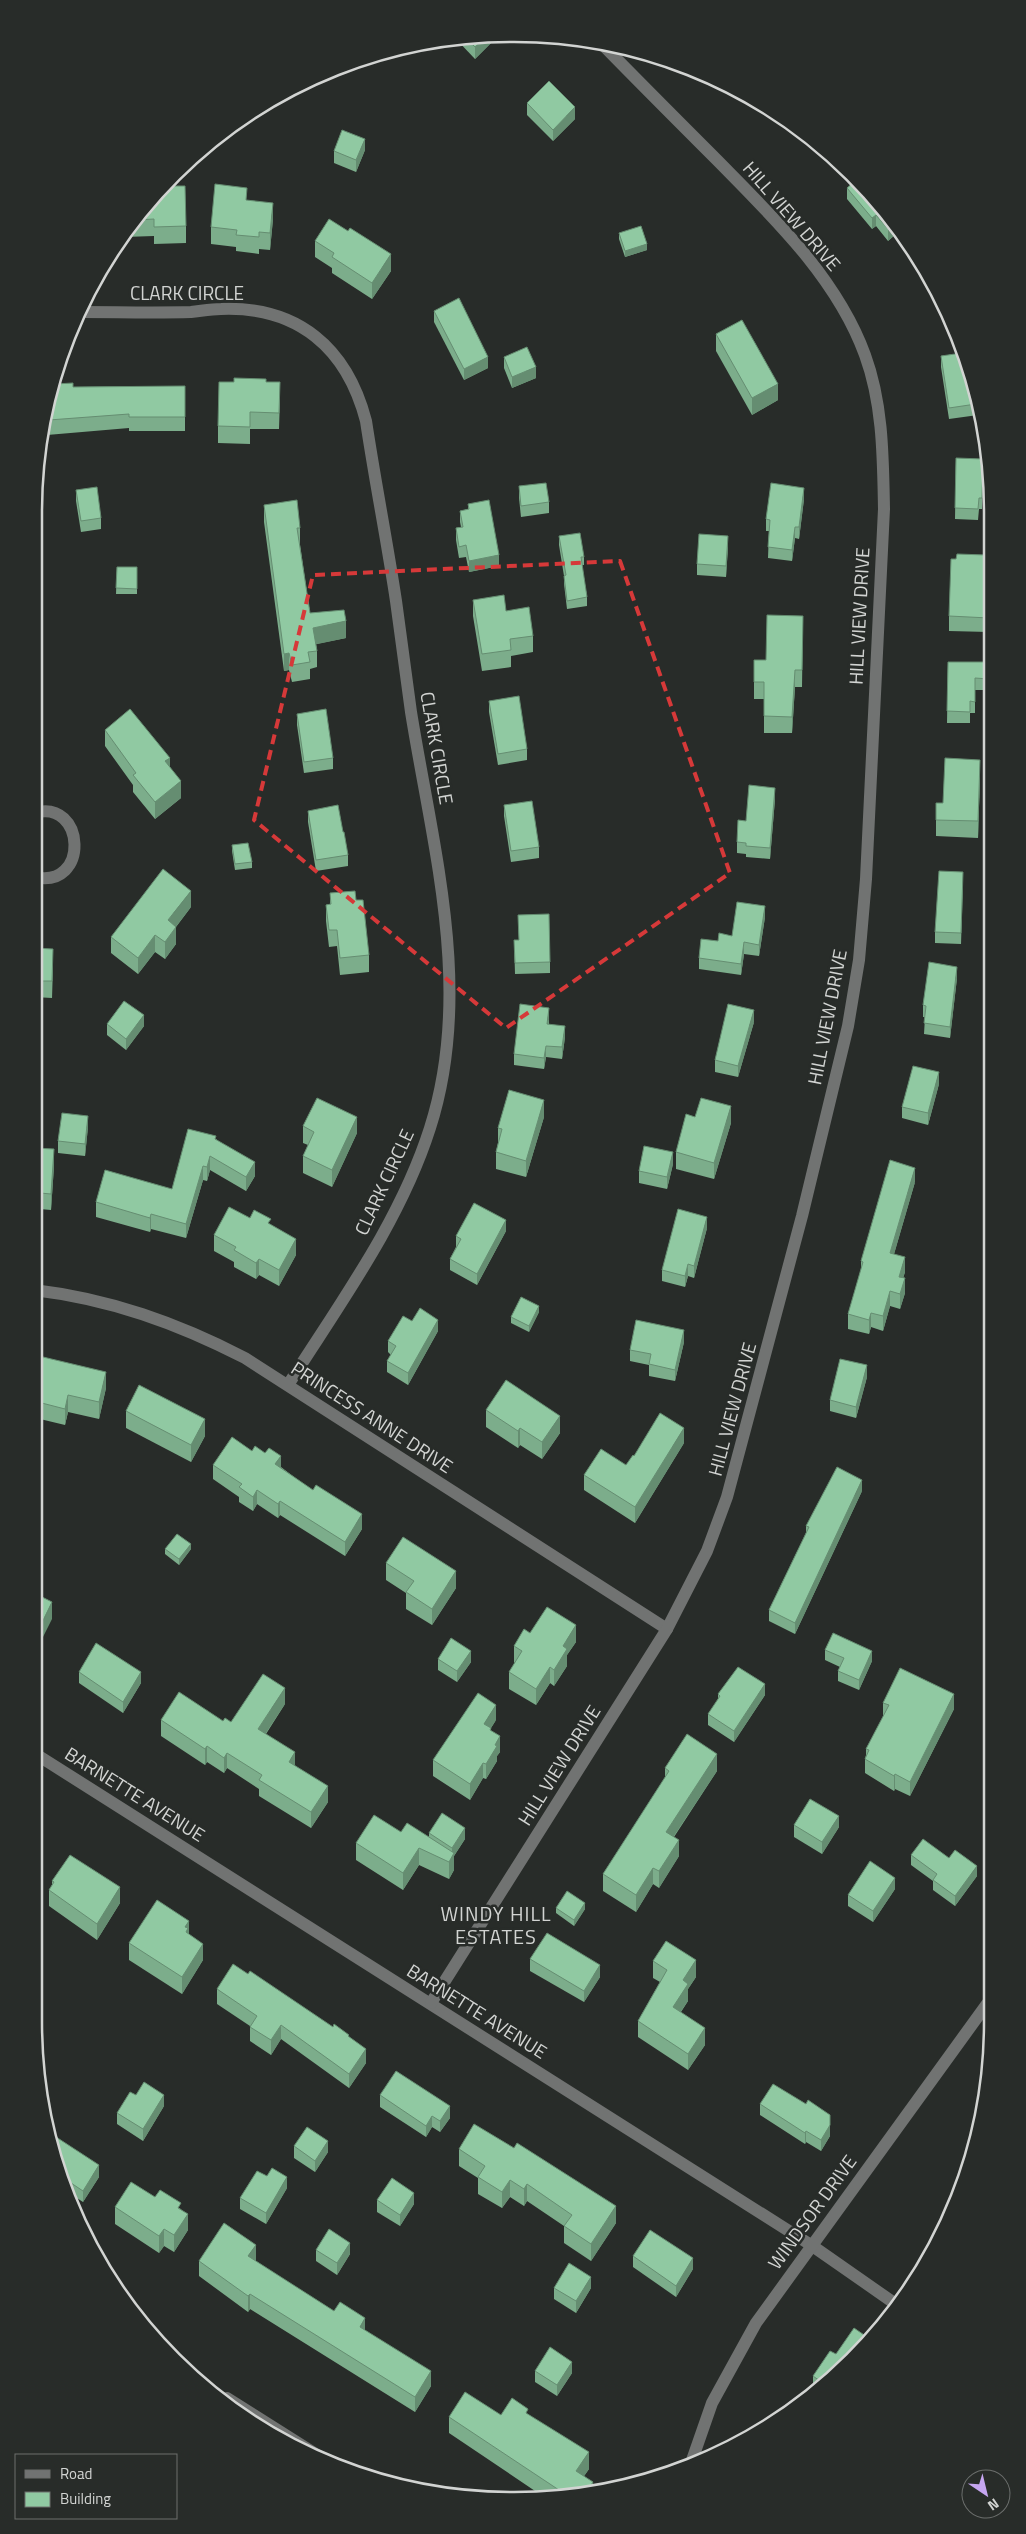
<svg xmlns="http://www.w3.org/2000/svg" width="1026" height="2534" font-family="'Titillium Web',sans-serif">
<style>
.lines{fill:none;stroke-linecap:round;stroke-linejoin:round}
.minor{stroke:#717372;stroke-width:12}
.wall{fill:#7cad8b}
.shaded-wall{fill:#658d71}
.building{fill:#90c9a2;stroke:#658d71}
.marked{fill:none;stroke:#d63939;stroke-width:4;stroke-dasharray:10 6;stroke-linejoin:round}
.labels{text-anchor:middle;stroke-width:5;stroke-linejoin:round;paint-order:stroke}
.street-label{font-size:19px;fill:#d2d4d2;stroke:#282c29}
.neighbourhood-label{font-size:20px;letter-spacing:1px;fill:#d2d4d2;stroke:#282c29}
.rim{fill:none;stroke:#d2d4d2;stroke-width:2.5}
</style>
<rect width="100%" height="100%" fill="#282c29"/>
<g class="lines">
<!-- minor -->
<g class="minor">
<path d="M80,312C117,312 154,313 191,312C201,311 211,309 221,309C298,306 347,348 366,421C375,481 387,541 396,601C401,638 406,675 411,712C433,849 474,991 430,1128C400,1222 340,1303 288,1385"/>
<path d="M34,813C86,798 90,890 34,877"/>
<path d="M34,1290C110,1299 177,1323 245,1358L667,1629"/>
<polyline points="34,1753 811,2245 897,2305"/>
<path d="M431,2003L667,1629L707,1551L727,1497L802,1216L848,1026L859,960L866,879L884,509C883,457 883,404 865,355C837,278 773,217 717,160C678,121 640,83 602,44"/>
<polyline points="227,2398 322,2458"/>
<polyline points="690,2466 712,2403 756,2323 992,1997"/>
</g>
</g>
<!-- wall -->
<g class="wall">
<polygon points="481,35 494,35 494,40 475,59 456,39"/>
<polygon points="527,103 575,119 553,141 527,115"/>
<polygon points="365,150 356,172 334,163 334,151"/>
<polygon points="847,188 896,234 888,241 876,226 872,229 847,199"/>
<polygon points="152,197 186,226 186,243 154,244 154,236 124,237"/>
<polygon points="247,200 273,219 270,250 259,249 259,254 236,251 236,247 211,244 211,227"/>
<polygon points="619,233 647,250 625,257 619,239"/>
<polygon points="315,241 391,271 372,299 332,273 332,268 315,257"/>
<polygon points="434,311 488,368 464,380 434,322"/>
<polygon points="716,334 778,400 752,415 716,351"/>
<polygon points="962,353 978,411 978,415 949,419 941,367 941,356"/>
<polygon points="504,357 536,378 512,388 504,368"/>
<polygon points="266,382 280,399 279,429 250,429 250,444 218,443 218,426"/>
<polygon points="55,384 73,387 185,386 185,431 129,431 129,428 47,435"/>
<polygon points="956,458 983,470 982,509 979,509 978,520 955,519"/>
<polygon points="519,486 549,502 549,513 521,517 519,498"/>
<polygon points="76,490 101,518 101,529 81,532 76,501"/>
<polygon points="804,499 799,539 795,538 792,561 768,558 769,531 766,531 766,519"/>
<polygon points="468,504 499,566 469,572 466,557 459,558 456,540 456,528 461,527 460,522 460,511 468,509"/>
<polygon points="264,505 300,528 300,545 310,613 346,638 316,644 317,651 317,667 310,669 310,679 292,682 289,670 284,671 264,522"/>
<polygon points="559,536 584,557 584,565 582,565 587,597 587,606 567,609 564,584 564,576 559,545"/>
<polygon points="728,547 726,577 697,575 697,564"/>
<polygon points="117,567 137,567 137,594 116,594"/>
<polygon points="986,570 985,591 988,591 989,632 949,631 949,616"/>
<polygon points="473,600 506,611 533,636 533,652 511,656 511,667 482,671 473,616"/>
<polygon points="803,616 802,687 795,687 792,733 764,733 764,699 754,699 754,660 766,660"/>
<polygon points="948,662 989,662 989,690 975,690 975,713 970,713 970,723 947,723"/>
<polygon points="34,699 39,716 38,746 34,745"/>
<polygon points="489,701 527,749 527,760 498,765 489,712"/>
<polygon points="297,714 333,758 333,769 304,773 297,725"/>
<polygon points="105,730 170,767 181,798 155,819 133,792 133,785 105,746"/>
<polygon points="980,777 978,838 936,836 936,820 943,803"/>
<polygon points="775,799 770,859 746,857 746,854 737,853 737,842 746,821"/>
<polygon points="504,805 539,847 539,858 511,862 504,816"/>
<polygon points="308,811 343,832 348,855 348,866 316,871 308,822"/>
<polygon points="232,845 252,862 252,868 235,870 232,851"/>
<polygon points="963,884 961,944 935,943 935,932"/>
<polygon points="330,893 356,900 369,955 369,972 340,975 337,946 329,947 326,921 326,905 330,904"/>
<polygon points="191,907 176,927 176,944 165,959 155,952 138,974 111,953 111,937"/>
<polygon points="518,915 550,962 550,973 515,974 514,940 519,940"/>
<polygon points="765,917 759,956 744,954 741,975 699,969 699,958 718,941 732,936"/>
<polygon points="34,948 53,966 52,998 34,997"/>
<polygon points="957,978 950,1038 924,1034 925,1017 923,1017 923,1005"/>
<polygon points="549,1019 549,1024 565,1037 562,1059 546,1057 544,1069 514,1065 514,1054"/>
<polygon points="754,1022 738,1077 715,1072 715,1060"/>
<polygon points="107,1024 144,1026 126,1050 107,1035"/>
<polygon points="939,1084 928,1125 902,1118 902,1107"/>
<polygon points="544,1117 526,1177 496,1169 496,1152 498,1143 498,1128"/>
<polygon points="695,1117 731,1123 714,1179 676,1169 676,1152"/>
<polygon points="303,1126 357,1133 332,1187 303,1173 303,1156 308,1145 303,1143"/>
<polygon points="88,1127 85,1156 58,1153 58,1141"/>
<polygon points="216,1139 255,1176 246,1191 210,1170 207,1181 203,1180 186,1238 151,1229 150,1232 96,1217 96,1202 172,1189"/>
<polygon points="34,1148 54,1166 51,1210 40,1209 40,1215 34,1214"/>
<polygon points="673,1164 667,1189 639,1183 639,1171"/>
<polygon points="915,1182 894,1254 905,1272 903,1278 905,1293 900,1309 890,1306 883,1331 871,1327 869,1334 848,1329 848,1314 861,1270 861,1261"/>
<polygon points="250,1218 271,1225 296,1255 279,1286 259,1275 256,1279 234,1267 234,1262 214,1251 214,1235"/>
<polygon points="707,1228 694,1278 688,1276 685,1287 662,1281 662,1270"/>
<polygon points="506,1231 477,1285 450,1270 450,1259 456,1247 456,1236"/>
<polygon points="539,1312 529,1332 511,1323 511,1317"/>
<polygon points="412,1321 438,1331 408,1385 387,1372 387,1361 391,1355 388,1352 388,1341"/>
<polygon points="684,1342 675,1381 649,1376 649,1365 630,1361 630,1350"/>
<polygon points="867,1377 856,1418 830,1411 830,1400"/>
<polygon points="106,1388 99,1419 68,1412 65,1425 40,1419 39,1456 36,1456 35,1486 34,1486 34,1418 37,1419 34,1418 34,1395"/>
<polygon points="486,1410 560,1433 542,1459 520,1445 518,1448 486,1427"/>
<polygon points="126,1411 205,1436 191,1462 126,1428"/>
<polygon points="684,1443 635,1523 584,1490 584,1475 626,1465 634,1456"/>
<polygon points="252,1451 281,1467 362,1529 345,1556 280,1515 278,1518 257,1504 253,1511 239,1502 239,1497 213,1479 213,1465"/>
<polygon points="862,1491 795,1634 769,1621 769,1610 806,1533 806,1526"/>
<polygon points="165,1549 191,1549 179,1565 165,1554"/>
<polygon points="386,1563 456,1588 432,1625 406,1609 406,1593 386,1580"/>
<polygon points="530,1633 576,1642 567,1655 567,1666 554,1686 550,1683 536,1705 509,1689 509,1672 515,1663 514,1662 514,1646"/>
<polygon points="825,1650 872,1661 859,1690 838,1681 838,1671 840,1667 825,1660"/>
<polygon points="438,1659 471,1662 457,1682 438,1670"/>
<polygon points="79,1672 141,1683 123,1713 79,1683"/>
<polygon points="718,1694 765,1695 734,1742 708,1725 708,1714 718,1700"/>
<polygon points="883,1703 954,1709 910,1796 895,1789 894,1791 865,1773 865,1759 866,1755 866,1749 883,1717"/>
<polygon points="285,1704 266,1734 328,1802 311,1828 259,1796 259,1789 227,1768 224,1773 207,1762 205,1765 161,1736 161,1720 223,1721 231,1722"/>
<polygon points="496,1720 491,1728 491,1731 500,1752 497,1756 497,1761 486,1779 483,1778 470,1800 433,1776 433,1760"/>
<polygon points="665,1768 717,1771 674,1837 679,1856 659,1888 653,1884 636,1912 603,1891 603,1874 665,1778"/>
<polygon points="794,1825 839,1827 822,1854 794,1837"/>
<polygon points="401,1832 429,1837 429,1833 465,1839 454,1856 454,1870 449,1879 419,1865 403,1890 356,1860 356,1843"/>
<polygon points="911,1855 977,1876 955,1906 933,1890 933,1881 911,1865"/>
<polygon points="52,1881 120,1903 97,1940 49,1906 49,1890 52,1885"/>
<polygon points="895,1889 873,1922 848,1906 848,1895"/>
<polygon points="556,1908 585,1909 574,1926 556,1913"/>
<polygon points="189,1934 203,1960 182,1994 129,1960 129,1943"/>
<polygon points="530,1959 600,1977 584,2002 530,1971"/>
<polygon points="653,1961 696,1977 688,1989 688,2001 681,2012 705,2045 688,2070 638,2037 638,2021 660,1982 653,1978"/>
<polygon points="217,1989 333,2027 349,2037 366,2063 349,2088 281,2039 271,2055 250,2041 250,2026 217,2004"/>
<polygon points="380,2095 450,2118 440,2132 432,2127 426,2137 380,2107"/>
<polygon points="760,2104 806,2104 830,2115 830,2136 821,2151 806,2142 805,2144 760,2115"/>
<polygon points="164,2106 143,2141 117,2124 117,2113"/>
<polygon points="294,2146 328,2152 315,2172 294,2158"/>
<polygon points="459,2149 616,2223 591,2261 564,2243 564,2226 527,2201 524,2206 510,2197 502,2208 478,2194 478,2178 459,2166"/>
<polygon points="59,2175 99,2177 83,2202 66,2191"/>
<polygon points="287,2188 266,2224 240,2209 240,2198"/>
<polygon points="155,2197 181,2209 188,2230 174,2252 164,2246 159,2253 115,2224 115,2207"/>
<polygon points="377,2200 414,2204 400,2226 377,2212"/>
<polygon points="316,2250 350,2254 337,2275 316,2261"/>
<polygon points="633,2256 693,2269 676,2297 633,2267"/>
<polygon points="256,2260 255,2261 334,2311 365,2330 431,2386 415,2412 250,2309 248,2312 199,2276 199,2261"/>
<polygon points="554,2288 591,2288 576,2313 554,2299"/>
<polygon points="867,2337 814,2387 813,2387 813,2376"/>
<polygon points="535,2371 572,2373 557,2396 535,2382"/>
<polygon points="528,2414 589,2469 584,2476 593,2491 538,2493 449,2433 449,2417"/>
</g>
<!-- shaded-wall -->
<g class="shaded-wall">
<polygon points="488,35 494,35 494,40 475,59 475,47"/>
<polygon points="575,107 575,119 553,141 553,130"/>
<polygon points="365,139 365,150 356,172 356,160"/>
<polygon points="273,203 273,219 270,250 270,233"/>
<polygon points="876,215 876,226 872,229 872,218"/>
<polygon points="892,226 896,234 888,241 888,229"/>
<polygon points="647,244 647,250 625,257 625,251"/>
<polygon points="391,254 391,271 372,299 372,283"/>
<polygon points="488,357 488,368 464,380 464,369"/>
<polygon points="536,367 536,378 512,388 512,377"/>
<polygon points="778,384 778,400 752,415 752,398"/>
<polygon points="804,488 804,499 799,539 799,527"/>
<polygon points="795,527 795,538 792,561 792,550"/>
<polygon points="728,536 728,547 726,577 726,566"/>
<polygon points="499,555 499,566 469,572 469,561"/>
<polygon points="346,621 346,638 313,645 313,628"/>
<polygon points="289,653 289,670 284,671 284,654"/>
<polygon points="795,670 795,687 792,733 792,717"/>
<polygon points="170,758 170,774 165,761"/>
<polygon points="980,760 980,777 978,838 978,821"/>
<polygon points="181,781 181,798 155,819 155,802"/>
<polygon points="775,788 775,799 770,859 770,848"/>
<polygon points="191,891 191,907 168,937 168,920"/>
<polygon points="765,906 765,917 759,956 759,945"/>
<polygon points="176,927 176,944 165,959 165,942"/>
<polygon points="155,935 155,952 138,974 138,958"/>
<polygon points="744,942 744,954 741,975 741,964"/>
<polygon points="957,967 957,978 950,1038 950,1027"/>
<polygon points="549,1008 549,1019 547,1035 547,1024"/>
<polygon points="754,1010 754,1022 738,1077 738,1066"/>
<polygon points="144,1015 144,1026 126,1050 126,1039"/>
<polygon points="565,1026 565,1037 562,1059 562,1047"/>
<polygon points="546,1046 546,1057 544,1069 544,1058"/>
<polygon points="939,1072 939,1084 928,1125 928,1113"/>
<polygon points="544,1100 544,1117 526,1177 526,1161"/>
<polygon points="731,1106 731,1123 714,1179 714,1163"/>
<polygon points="88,1116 88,1127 85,1156 85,1144"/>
<polygon points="357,1117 357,1133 332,1187 332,1170"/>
<polygon points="54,1149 54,1166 51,1210 51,1194"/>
<polygon points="673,1152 673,1164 667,1189 667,1177"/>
<polygon points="210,1156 210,1170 207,1181 207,1167"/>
<polygon points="255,1162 255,1176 246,1191 246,1177"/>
<polygon points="203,1166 203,1180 186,1238 186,1224"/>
<polygon points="915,1168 915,1182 890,1268 890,1253"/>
<polygon points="151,1214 151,1229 150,1232 150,1218"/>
<polygon points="707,1217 707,1228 694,1278 694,1266"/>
<polygon points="506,1220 506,1231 477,1285 477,1274"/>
<polygon points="296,1239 296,1255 279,1286 279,1270"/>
<polygon points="905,1257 905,1272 899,1291 899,1277"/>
<polygon points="259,1259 259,1275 256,1279 256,1263"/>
<polygon points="688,1264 688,1276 685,1287 685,1276"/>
<polygon points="905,1278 905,1293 900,1309 900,1294"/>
<polygon points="890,1291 890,1306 883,1331 883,1316"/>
<polygon points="539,1306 539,1312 529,1332 529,1326"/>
<polygon points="871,1313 871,1327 869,1334 869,1320"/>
<polygon points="438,1320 438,1331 408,1385 408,1373"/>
<polygon points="684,1330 684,1342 675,1381 675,1370"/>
<polygon points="867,1365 867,1377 856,1418 856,1407"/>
<polygon points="106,1372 106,1388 99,1419 99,1402"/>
<polygon points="68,1395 68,1412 65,1425 65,1409"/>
<polygon points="560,1416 560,1433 542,1459 542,1442"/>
<polygon points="205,1419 205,1436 191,1462 191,1445"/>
<polygon points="520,1428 520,1445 518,1448 518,1431"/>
<polygon points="684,1428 684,1443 635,1523 635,1507"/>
<polygon points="281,1456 281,1471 275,1464"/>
<polygon points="862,1480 862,1491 795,1634 795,1623"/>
<polygon points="257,1490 257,1504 253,1511 253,1497"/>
<polygon points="280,1501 280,1515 278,1518 278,1504"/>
<polygon points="362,1514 362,1529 345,1556 345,1542"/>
<polygon points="191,1544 191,1549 179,1565 179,1559"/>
<polygon points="456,1571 456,1588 432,1625 432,1609"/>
<polygon points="52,1602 52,1619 34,1655 34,1639"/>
<polygon points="576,1625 576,1642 567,1655 567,1666 554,1686 554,1670 563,1646"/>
<polygon points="471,1651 471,1662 457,1682 457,1671"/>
<polygon points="872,1651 872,1661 859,1690 859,1680"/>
<polygon points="550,1667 550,1683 536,1705 536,1689"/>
<polygon points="141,1672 141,1683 123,1713 123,1702"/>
<polygon points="765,1684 765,1695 734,1742 734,1731"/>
<polygon points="285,1688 285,1704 258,1745 258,1729"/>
<polygon points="954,1694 954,1709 910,1796 910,1782"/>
<polygon points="496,1705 496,1720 484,1739 484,1724"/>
<polygon points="500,1736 500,1752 497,1756 497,1761 486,1779 486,1764 495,1745"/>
<polygon points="207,1746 207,1762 205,1765 205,1749"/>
<polygon points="295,1752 295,1768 289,1762"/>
<polygon points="227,1753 227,1768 224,1773 224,1758"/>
<polygon points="717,1754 717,1771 666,1848 666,1832"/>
<polygon points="483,1763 483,1778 470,1800 470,1784"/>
<polygon points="895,1774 895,1789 894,1791 894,1776"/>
<polygon points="328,1786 328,1802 311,1828 311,1812"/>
<polygon points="839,1816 839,1827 822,1854 822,1842"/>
<polygon points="465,1828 465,1839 454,1856 454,1870 449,1879 449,1862 452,1856 452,1848"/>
<polygon points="679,1840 679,1856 659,1888 659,1871"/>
<polygon points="419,1848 419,1865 403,1890 403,1873"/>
<polygon points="977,1866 977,1876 955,1906 955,1896"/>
<polygon points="653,1868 653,1884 636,1912 636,1895"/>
<polygon points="895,1878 895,1889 873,1922 873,1911"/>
<polygon points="120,1887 120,1903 97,1940 97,1924"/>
<polygon points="585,1903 585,1909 574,1926 574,1920"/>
<polygon points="189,1921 189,1937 188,1945 185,1927"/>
<polygon points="203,1944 203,1960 182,1994 182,1977"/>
<polygon points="696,1960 696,1977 688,1989 688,2001 673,2023 673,2007 683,1980"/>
<polygon points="600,1965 600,1977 584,2002 584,1991"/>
<polygon points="281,2025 281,2039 271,2055 271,2040"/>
<polygon points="705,2028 705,2045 688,2070 688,2054"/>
<polygon points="366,2049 366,2063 349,2088 349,2074"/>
<polygon points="164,2095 164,2106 143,2141 143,2129"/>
<polygon points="450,2106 450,2118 440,2132 440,2121"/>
<polygon points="432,2116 432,2127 426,2137 426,2126"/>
<polygon points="830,2125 830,2136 821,2151 821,2140"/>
<polygon points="806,2131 806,2142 805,2144 805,2133"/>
<polygon points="328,2141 328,2152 315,2172 315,2161"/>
<polygon points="99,2165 99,2177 83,2202 83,2191"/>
<polygon points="287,2177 287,2188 266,2224 266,2213"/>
<polygon points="510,2180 510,2197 502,2208 502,2192"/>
<polygon points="527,2184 527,2201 524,2206 524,2189"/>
<polygon points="414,2193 414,2204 400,2226 400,2215"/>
<polygon points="616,2206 616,2223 591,2261 591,2244"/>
<polygon points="188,2214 188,2230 174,2252 174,2235"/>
<polygon points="164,2229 164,2246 159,2253 159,2236"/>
<polygon points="350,2243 350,2254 337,2275 337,2263"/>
<polygon points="256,2245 256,2260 248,2272 248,2256"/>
<polygon points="693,2258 693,2269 676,2297 676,2286"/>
<polygon points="591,2277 591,2288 576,2313 576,2301"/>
<polygon points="250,2294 250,2309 248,2312 248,2296"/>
<polygon points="365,2318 365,2333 360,2327"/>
<polygon points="572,2362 572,2373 557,2396 557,2385"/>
<polygon points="431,2371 431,2386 415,2412 415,2397"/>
<polygon points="589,2452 589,2469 576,2488 576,2471"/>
<polygon points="593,2482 593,2491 587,2492"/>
</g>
<!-- building -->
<g class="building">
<polygon points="481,35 488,35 475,47 465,37"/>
<polygon points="549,81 575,107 553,130 527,103"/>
<polygon points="342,130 365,139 356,160 334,151"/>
<polygon points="855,181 874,197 892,226 888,229 876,215 872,218 847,188"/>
<polygon points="215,184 247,188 246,200 273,203 270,233 259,232 259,237 236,235 237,230 211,227"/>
<polygon points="164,186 185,186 186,226 154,227 154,219 136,220 152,197"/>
<polygon points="329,219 348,231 350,228 391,254 372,283 332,257 334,253 315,241"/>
<polygon points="641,226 647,244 625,251 619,233"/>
<polygon points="459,298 488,357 464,369 434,311"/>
<polygon points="742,320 778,384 752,398 716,334"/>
<polygon points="527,347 536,367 512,377 504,357"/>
<polygon points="962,353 976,404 949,408 941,356"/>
<polygon points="234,378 266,379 266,382 280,382 279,413 250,412 250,427 218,426 219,382 234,382"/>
<polygon points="73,383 73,387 185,386 185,417 129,417 129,414 49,420 55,384"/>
<polygon points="956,458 983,459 982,498 979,498 978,509 955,508"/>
<polygon points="546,483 549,502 521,506 519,486"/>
<polygon points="771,483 804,488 799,527 795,527 792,550 768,547 770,520 766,519"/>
<polygon points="97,487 101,518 81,521 76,490"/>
<polygon points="297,500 300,528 297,528 310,613 344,610 346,621 313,628 317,651 308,652 310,662 292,665 289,653 284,654 264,505"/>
<polygon points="489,500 499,555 469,561 466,545 459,547 456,528 463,527 460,511 469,509 468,504"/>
<polygon points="580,533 584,557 581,557 587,597 567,601 564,576 566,575 559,536"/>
<polygon points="699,534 728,536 726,566 697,564"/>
<polygon points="957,554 986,555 985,591 988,591 989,618 949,616 951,559 956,559"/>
<polygon points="117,567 137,567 137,589 116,588"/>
<polygon points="504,595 506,611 529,607 533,636 510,639 511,650 482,654 473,600"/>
<polygon points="767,615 803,616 802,670 795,670 792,717 764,716 764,682 754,682 754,660 766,660"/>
<polygon points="948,662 989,662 989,679 975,678 975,702 970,701 970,712 947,711"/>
<polygon points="519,696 527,749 498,754 489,701"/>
<polygon points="34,699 39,699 38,729 34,729"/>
<polygon points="130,709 170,758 165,761 181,781 155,802 133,775 136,773 105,730"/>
<polygon points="326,709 333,758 304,762 297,714"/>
<polygon points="945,758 980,760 978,821 936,820 936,803 943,803"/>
<polygon points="749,785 775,788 770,848 746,846 746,843 737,842 738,820 746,821"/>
<polygon points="532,801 539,847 511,851 504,805"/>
<polygon points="338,805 343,832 344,832 348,855 316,860 308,811"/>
<polygon points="248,843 252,862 235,864 232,845"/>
<polygon points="163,869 191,891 168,920 176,927 165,942 155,935 138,958 111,937"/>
<polygon points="939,871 963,872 961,933 935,932"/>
<polygon points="355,891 356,900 363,900 369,955 340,958 337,930 329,930 326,905 331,904 330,893"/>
<polygon points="737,902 765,906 759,945 744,942 741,964 699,958 701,939 718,941 719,933 732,936"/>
<polygon points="549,914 550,962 515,963 514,940 519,940 518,915"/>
<polygon points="34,948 53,949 52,981 34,981"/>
<polygon points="929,962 957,967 950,1027 924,1023 926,1006 923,1005"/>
<polygon points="124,1001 144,1015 126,1039 107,1024"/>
<polygon points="520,1004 549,1008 547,1024 565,1026 562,1047 546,1046 544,1058 514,1054"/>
<polygon points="728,1004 754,1010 738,1066 715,1060"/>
<polygon points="913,1066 939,1072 928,1113 902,1107"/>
<polygon points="509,1090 544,1100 526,1161 496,1152 502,1129 498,1128"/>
<polygon points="317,1098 357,1117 332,1170 303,1156 314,1132 303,1126"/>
<polygon points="701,1098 731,1106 714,1163 676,1152 686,1114 695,1117"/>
<polygon points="62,1113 88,1116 85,1144 58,1141"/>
<polygon points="188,1129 216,1136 215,1139 255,1162 246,1177 210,1156 207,1167 203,1166 186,1224 151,1214 150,1218 96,1202 105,1170 172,1189"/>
<polygon points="644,1146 673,1152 667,1177 639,1171"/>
<polygon points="34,1148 54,1149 51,1194 40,1193 40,1198 34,1198"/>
<polygon points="890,1160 915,1168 890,1253 905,1257 899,1277 905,1278 900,1294 890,1291 883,1316 871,1313 869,1320 848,1314 863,1262 861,1261"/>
<polygon points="474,1203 506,1220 477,1274 450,1259 461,1239 456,1236"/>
<polygon points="229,1207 250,1218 254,1210 271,1219 268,1223 296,1239 279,1270 259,1259 256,1263 234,1250 236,1247 214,1235"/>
<polygon points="678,1209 707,1217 694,1266 688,1264 685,1276 662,1270"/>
<polygon points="521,1297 539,1306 529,1326 511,1317"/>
<polygon points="420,1308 438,1320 408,1373 387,1361 396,1346 388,1341 403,1316 412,1321"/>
<polygon points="636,1320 684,1330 675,1370 649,1364 651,1354 630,1350"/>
<polygon points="43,1357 106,1372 99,1402 68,1395 65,1409 34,1401 34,1395"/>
<polygon points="840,1359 867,1365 856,1407 830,1400"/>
<polygon points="506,1380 560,1416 542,1442 520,1428 518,1431 486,1410"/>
<polygon points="139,1385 205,1419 191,1445 126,1411"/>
<polygon points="660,1413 684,1428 635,1507 584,1475 601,1449 626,1465 633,1455 634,1456"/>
<polygon points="34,1418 40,1419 39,1445 36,1445 35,1476 34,1476"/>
<polygon points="232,1437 252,1451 255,1446 265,1453 269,1448 281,1456 275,1464 313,1490 316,1485 362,1514 345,1542 280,1501 278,1504 257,1490 253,1497 239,1487 242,1484 213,1465"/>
<polygon points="837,1467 862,1480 795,1623 769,1610 809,1527 806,1526"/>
<polygon points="177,1534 191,1544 179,1559 165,1549"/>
<polygon points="403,1537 456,1571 432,1609 406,1592 414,1581 386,1563"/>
<polygon points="34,1593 52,1602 34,1639"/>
<polygon points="547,1607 576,1625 563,1646 567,1649 554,1670 550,1667 536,1689 509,1672 522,1651 514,1646 524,1629 530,1633"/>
<polygon points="833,1633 872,1651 859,1680 838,1671 844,1658 825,1650"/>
<polygon points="451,1638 471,1651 457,1671 438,1659"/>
<polygon points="96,1643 141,1672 123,1702 79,1672"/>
<polygon points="738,1667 765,1684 734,1731 708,1714 720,1696 718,1694"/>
<polygon points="900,1668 954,1694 910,1782 895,1774 894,1776 865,1759 869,1750 866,1749 889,1705 883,1703"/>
<polygon points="263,1674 285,1688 258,1729 295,1752 289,1762 328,1786 311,1812 259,1780 262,1775 227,1753 224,1758 207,1746 205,1749 161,1720 179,1692 223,1721 225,1718 231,1722"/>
<polygon points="478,1693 496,1705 484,1724 491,1728 490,1730 500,1736 495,1745 497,1746 486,1764 483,1763 470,1784 433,1760"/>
<polygon points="687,1734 717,1754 666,1832 679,1840 659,1871 653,1868 636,1895 603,1874 669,1771 665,1768"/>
<polygon points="810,1799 839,1816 822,1842 794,1825"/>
<polygon points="442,1813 465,1828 452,1848 429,1833"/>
<polygon points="374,1815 401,1832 407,1823 454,1853 449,1862 419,1848 403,1873 356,1843"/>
<polygon points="923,1839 949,1858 955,1850 977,1866 955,1896 933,1880 937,1874 911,1855"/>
<polygon points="70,1855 120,1887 97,1924 49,1890 54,1882 52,1881"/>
<polygon points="870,1861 895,1878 873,1911 848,1895"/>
<polygon points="567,1891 585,1903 574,1920 556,1908"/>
<polygon points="157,1900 189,1921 185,1927 188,1928 186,1932 203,1944 182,1977 129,1943"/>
<polygon points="547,1933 600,1965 584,1991 530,1959"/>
<polygon points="666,1941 696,1960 683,1980 688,1984 673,2007 705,2028 688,2054 638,2021 667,1970 653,1961"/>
<polygon points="233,1964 248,1974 250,1971 333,2027 334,2024 349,2035 348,2036 366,2049 349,2074 281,2025 271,2040 250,2027 257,2016 217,1989"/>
<polygon points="396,2071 450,2106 440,2121 432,2116 426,2126 380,2095"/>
<polygon points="144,2082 164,2095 143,2129 117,2113 130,2092 136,2095"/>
<polygon points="773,2084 806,2104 808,2100 830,2115 830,2125 821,2140 806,2131 805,2133 760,2104"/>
<polygon points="474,2124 514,2148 517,2143 616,2206 591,2244 564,2226 572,2215 527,2184 524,2189 510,2180 502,2192 478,2177 485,2166 459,2149"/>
<polygon points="307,2127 328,2141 315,2161 294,2146"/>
<polygon points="53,2135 99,2165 83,2191 59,2175"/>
<polygon points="272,2168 287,2177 266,2213 240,2198 257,2171 267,2176"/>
<polygon points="392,2178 414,2193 400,2215 377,2200"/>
<polygon points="131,2182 155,2197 160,2190 181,2203 178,2208 188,2214 174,2235 164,2229 159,2236 115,2207"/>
<polygon points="961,2185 951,2204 949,2202"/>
<polygon points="224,2223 256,2245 248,2256 334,2311 340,2302 365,2318 360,2327 431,2371 415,2397 250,2294 248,2296 199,2261"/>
<polygon points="329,2229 350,2243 337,2263 316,2250"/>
<polygon points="650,2230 693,2258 676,2286 633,2256"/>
<polygon points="569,2263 591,2277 576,2301 554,2288"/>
<polygon points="854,2328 867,2337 820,2381 813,2376 830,2351 836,2354"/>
<polygon points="550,2347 572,2362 557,2385 535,2371"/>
<polygon points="465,2392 501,2415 512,2398 528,2409 526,2413 589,2452 576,2471 593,2482 587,2492 562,2492 449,2417"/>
</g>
<!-- marked area -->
<path class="marked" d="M620,561L730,873L506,1028L254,820L313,575Z"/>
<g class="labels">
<!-- street labels -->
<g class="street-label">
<text transform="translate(792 216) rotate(49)" y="7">HILL VIEW DRIVE</text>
<text x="187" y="300">CLARK CIRCLE</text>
<text transform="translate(859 616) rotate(-87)" y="7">HILL VIEW DRIVE</text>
<text transform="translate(437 748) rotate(80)" y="7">CLARK CIRCLE</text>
<text transform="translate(827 1017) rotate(-79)" y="7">HILL VIEW DRIVE</text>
<text transform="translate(384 1182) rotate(-65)" y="7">CLARK CIRCLE</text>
<text transform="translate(732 1409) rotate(-75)" y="7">HILL VIEW DRIVE</text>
<text transform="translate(372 1417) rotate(33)" y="7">PRINCESS ANNE DRIVE</text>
<text transform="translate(559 1765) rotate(-58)" y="7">HILL VIEW DRIVE</text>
<text transform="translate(135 1794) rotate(32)" y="7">BARNETTE AVENUE</text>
<text transform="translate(477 2011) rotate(32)" y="7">BARNETTE AVENUE</text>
<text transform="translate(812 2212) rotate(-54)" y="7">WINDSOR DRIVE</text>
</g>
<!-- neighbourhood labels -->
<g class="neighbourhood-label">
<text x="496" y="1921">WINDY HILL<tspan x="496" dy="23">ESTATES</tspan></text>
</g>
</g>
<!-- crop -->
<path d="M0 0H1026V2534H0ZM512 42H514A470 470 0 0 1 984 512V2022A470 470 0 0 1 514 2492H512A470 470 0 0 1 42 2022V512A470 470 0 0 1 512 42Z" fill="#282c29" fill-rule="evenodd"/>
<path class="rim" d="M512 42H514A470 470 0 0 1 984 512V2022A470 470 0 0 1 514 2492H512A470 470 0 0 1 42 2022V512A470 470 0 0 1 512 42Z"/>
<!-- legend -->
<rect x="15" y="2454" width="162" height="65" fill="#282c29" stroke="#6c6f6d"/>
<rect x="25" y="2470" width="25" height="8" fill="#717372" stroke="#6c6f6d"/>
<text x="60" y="2479" font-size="15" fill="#d2d4d2">Road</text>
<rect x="25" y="2492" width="25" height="15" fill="#90c9a2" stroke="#6c6f6d"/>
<text x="60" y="2504" font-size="15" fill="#d2d4d2">Building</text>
<!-- north arrow -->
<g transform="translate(986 2494) rotate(145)"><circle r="24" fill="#282c29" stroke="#6c6f6d"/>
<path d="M0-4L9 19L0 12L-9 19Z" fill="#c6a6f0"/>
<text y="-8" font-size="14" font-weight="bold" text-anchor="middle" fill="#d2d4d2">N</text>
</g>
</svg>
